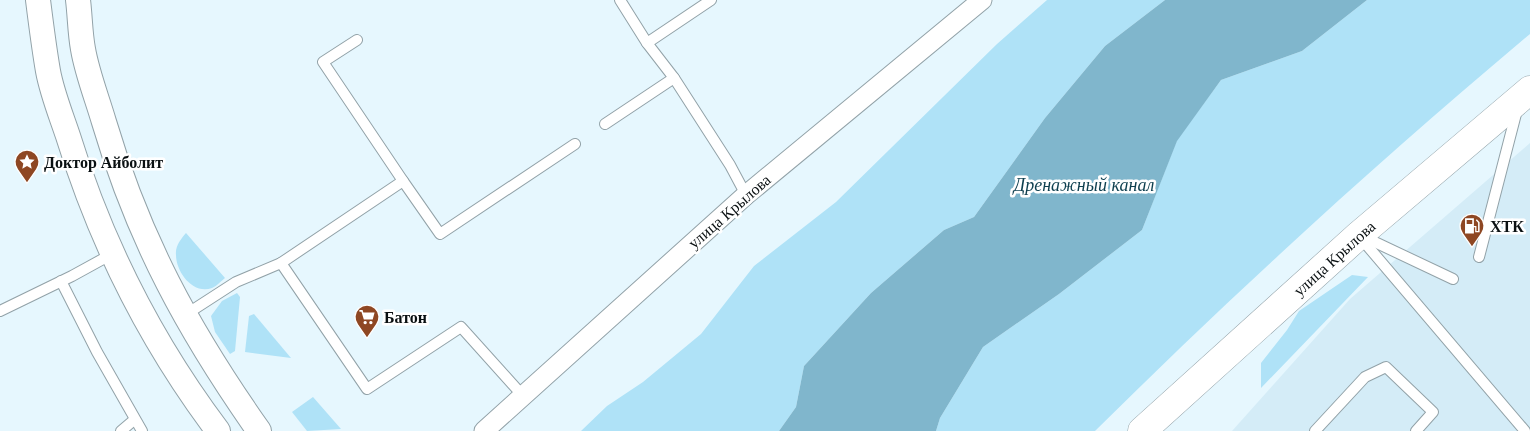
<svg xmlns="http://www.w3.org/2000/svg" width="1530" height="431" font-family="Georgia,serif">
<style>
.built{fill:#d4ecf7}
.green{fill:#afe2f7}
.water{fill:#80b6cc}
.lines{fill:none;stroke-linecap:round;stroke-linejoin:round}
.service-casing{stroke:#92a2a8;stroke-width:12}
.minor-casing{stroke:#92a2a8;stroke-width:21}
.tertiary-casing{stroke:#92a2a8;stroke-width:26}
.primary-casing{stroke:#92a2a8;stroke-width:29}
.service{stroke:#fff;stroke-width:10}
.minor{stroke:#fff;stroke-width:19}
.tertiary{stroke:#fff;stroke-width:24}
.primary{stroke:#fff;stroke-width:28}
.labels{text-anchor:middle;stroke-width:5;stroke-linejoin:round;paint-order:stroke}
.poi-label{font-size:16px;font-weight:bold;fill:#0a1012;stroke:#fff;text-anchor:start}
.street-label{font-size:16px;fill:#0a1012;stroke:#fff}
.water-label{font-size:18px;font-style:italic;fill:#0e3f4f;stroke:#fff}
</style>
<rect width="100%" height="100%" fill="#e6f7fe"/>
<!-- built -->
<polygon class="built" points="1530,143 1530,431 1232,431 1350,299"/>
<!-- green -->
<g class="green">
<polygon points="1047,0 1165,0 1105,46 1045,118 974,217 944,230 871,293 804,366 796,407 779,431 581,431 607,406 643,382 701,334 754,266 836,202 997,44"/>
<path d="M1367,0H1530V34C1380,160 1234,293 1095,431H936L940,418L983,347L1059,294L1142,230L1177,140L1221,80L1302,51Z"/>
<path d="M186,233L225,278C222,280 217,286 212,288C193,295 176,272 176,255C175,246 181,239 186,233Z"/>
<polygon points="1352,275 1368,277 1261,388 1261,363 1287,330 1299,311"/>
<polygon points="237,293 240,297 235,351 230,354 215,332 211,316 222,301"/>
<polygon points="254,314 291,358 245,352 249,316"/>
<polygon points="313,397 341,429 307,431 292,412"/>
</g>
<!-- water -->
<polygon class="water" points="1165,0 1367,0 1302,51 1221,80 1177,141 1142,230 1059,294 983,347 940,418 936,431 779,431 796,407 804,366 871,293 944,230 974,217 1045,118 1105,46"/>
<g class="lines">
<defs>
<g id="service">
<polyline points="620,0 647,43 674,78 730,165 746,195"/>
<polyline points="647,43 711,0"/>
<polyline points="605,124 674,78"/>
<polyline points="403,181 440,234 575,144"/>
<polyline points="1359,236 1525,431"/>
<polyline points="1362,236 1453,279"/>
<polyline points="1479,257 1517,110"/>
<polyline points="281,263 367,389 461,327 524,397"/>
<polyline points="61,281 97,352 142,431"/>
<polyline points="0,311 72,276 112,254"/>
<polyline points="185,315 236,282 281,263 403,181 323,62 357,40"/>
<polyline points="121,431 134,420"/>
<polyline points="1315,431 1365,377 1386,367 1433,412 1416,431"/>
</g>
<polyline id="minor" points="484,431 746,195 982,0"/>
<g id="tertiary">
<path d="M38,0C41,24 44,48 48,71C52,93 61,115 68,136C101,243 151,342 218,431"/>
<path d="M78,0C80,16 80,33 83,49C87,73 97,98 104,122C139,240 188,330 259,431"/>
</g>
<polyline id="primary" points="1142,431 1359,235 1530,90"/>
</defs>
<!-- service casing -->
<use href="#service" class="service-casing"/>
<!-- minor casing -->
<use href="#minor" class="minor-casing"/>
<!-- tertiary casing -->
<use href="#tertiary" class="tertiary-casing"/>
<!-- primary casing -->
<use href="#primary" class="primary-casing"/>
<!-- service -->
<use href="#service" class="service"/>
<!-- minor -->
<use href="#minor" class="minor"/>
<!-- tertiary -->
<use href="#tertiary" class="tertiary"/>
<!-- primary -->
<use href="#primary" class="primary"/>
</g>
<!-- icons -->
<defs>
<symbol id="sight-pin" viewBox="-11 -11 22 30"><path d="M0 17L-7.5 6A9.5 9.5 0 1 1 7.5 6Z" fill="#8e4723" stroke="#fff"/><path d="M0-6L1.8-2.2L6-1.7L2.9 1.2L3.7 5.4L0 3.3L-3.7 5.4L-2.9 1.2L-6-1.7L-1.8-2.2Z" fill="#fff"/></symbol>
<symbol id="fuel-pin" viewBox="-11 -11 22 30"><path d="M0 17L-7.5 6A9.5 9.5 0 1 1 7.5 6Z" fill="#8e4723" stroke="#fff"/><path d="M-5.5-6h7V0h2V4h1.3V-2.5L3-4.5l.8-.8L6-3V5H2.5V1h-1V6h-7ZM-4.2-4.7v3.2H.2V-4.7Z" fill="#fff"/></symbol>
<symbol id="supermarket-pin" viewBox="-11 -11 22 30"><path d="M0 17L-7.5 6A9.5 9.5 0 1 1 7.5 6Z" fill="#8e4723" stroke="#fff"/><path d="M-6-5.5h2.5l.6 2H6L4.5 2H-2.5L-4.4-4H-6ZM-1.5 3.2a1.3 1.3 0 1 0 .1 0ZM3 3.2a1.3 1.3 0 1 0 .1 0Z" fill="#fff"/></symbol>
</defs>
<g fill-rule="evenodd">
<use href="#sight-pin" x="13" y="148" width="28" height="38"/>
<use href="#fuel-pin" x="1458" y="212" width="28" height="38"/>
<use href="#supermarket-pin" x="353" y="303" width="28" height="38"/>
</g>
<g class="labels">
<!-- poi labels -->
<g class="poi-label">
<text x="44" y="168">Доктор Айболит</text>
<text x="1490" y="232">ХТК</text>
<text x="384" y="323">Батон</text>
</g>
<!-- street labels -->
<g class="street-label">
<text transform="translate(729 211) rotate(-41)" y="6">улица Крылова</text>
<text transform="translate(1334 258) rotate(-42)" y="6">улица Крылова</text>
</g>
<!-- water labels -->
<g class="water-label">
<text x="1084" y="191">Дренажный канал</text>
</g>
</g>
</svg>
